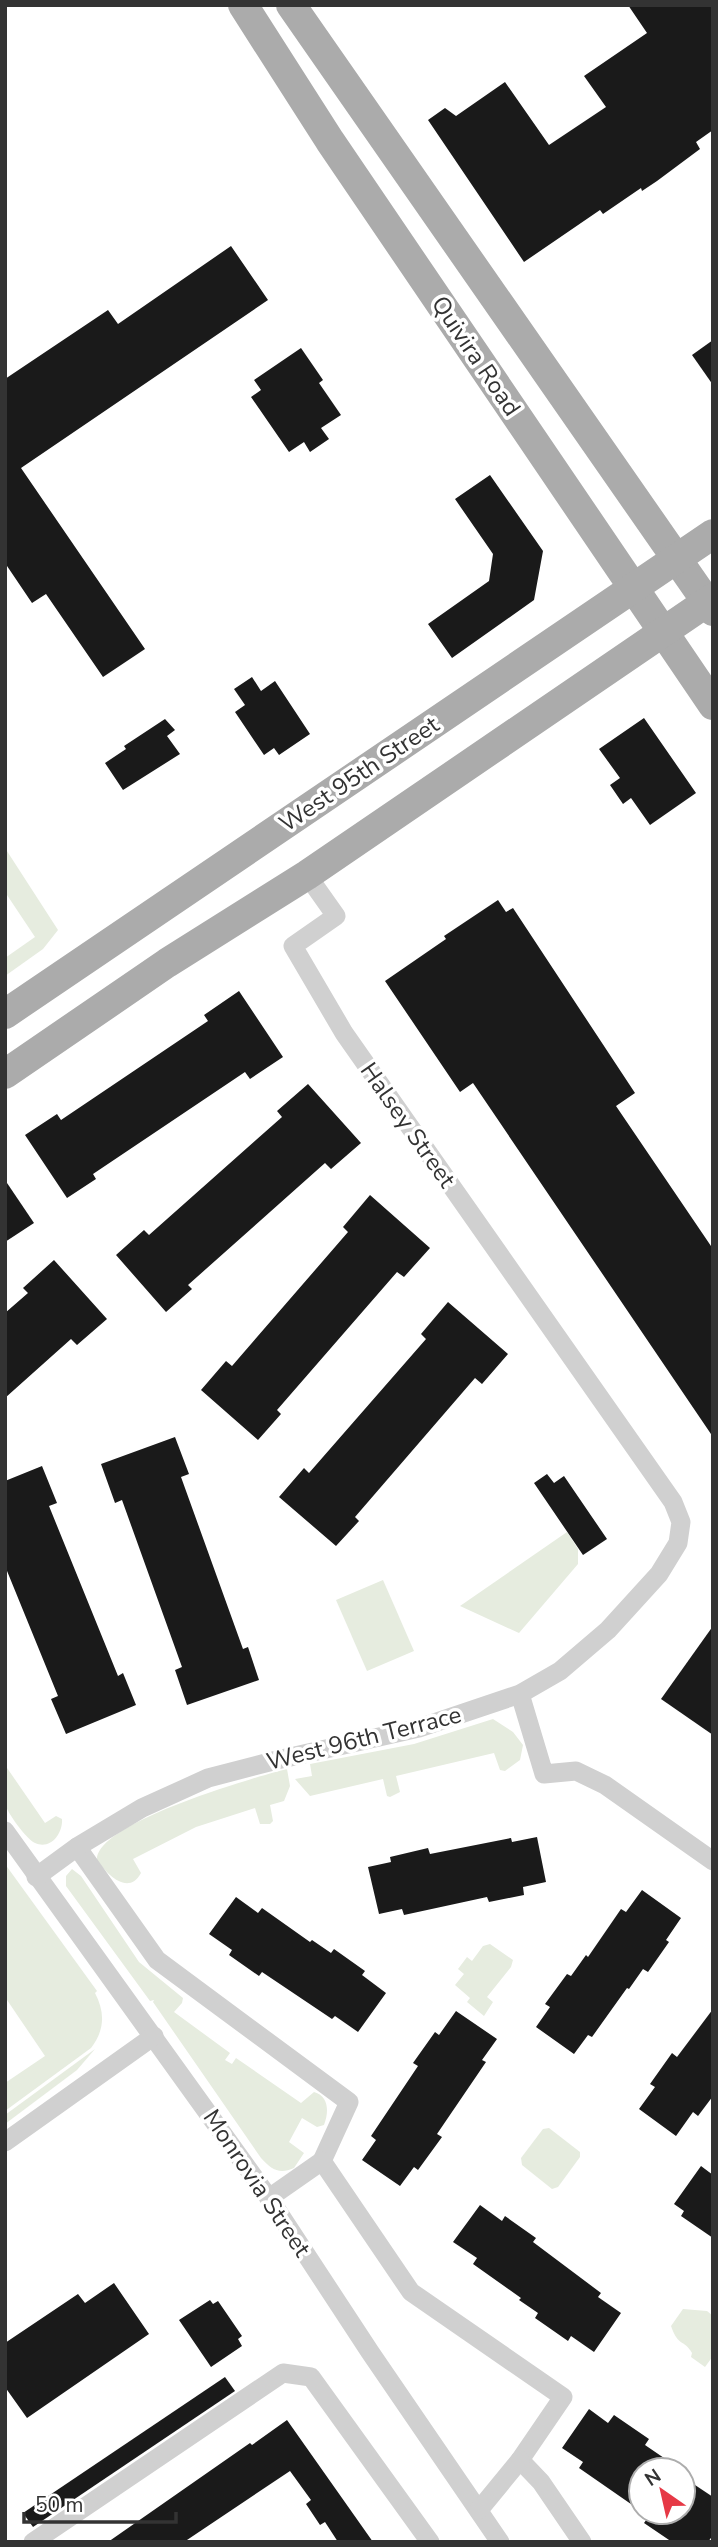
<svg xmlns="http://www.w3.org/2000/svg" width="718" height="2547" font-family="'Nunito Sans',sans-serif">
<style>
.green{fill:#e6ecdf}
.building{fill:#1a1a1a}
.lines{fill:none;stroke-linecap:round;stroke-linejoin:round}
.minor{stroke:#d0d0d0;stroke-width:19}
.primary{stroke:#ababab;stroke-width:30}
.labels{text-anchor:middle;stroke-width:7;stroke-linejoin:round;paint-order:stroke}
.street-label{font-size:24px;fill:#333;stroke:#fff}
</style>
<rect width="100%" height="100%" fill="#fff"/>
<!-- green -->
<g class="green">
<polygon points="5,848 58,930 43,949 5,976 5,958 35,937 5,892"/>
<polygon points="567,1532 578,1549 578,1564 519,1633 460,1606"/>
<polygon points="383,1580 414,1651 367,1671 336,1600"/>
<polygon points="493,1719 513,1732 523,1745 520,1760 505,1771 500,1770 494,1753 396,1776 400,1792 390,1797 387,1796 383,1779 310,1796 295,1779 312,1776 310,1764 414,1744"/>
<path d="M5,1765L45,1823L56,1816L62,1819C63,1833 51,1850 35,1843C26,1839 7,1812 5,1804C3,1792 5,1777 5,1765Z"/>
<path d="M287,1769L290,1786L284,1801L270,1805L273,1821L270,1824H260L255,1808L196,1827L133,1859L141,1873C128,1897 106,1873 97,1860C95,1823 255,1777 287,1769Z"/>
<path d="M5,1864L97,1991L95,1993C105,2012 105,2030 91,2048L5,2111V2083L45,2056L5,1997Z"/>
<path d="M72,1869L81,1876L139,1962L183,1998L182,2003L174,2012L230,2053L225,2060L232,2064L236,2058L301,2103L314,2092C329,2096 329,2112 324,2125L317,2127L302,2118L289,2142L304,2153L294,2168C279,2175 271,2169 261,2158L153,2002L154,2000L150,2001L66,1886V1876Z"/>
<polygon points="490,1944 513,1960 511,1967 487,1997 493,2002 484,2016 467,2002 470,1998 455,1985 464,1974 458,1969 467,1957 472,1961 483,1946"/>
<polygon points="95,2049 77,2070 5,2124 5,2115"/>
<polygon points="549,2128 580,2152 580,2157 558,2187 552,2189 522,2165 521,2158 543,2129"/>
<path d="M683,2309L707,2311L713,2316V2356L705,2367L691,2357L692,2353C684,2339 678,2347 671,2326Z"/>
</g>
<!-- building -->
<g class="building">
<polygon points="628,5 713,5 713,130 696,142 700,149 657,181 642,191 641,188 603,214 600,210 524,262 428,120 445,108 456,116 505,82 549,145 606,107 584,76 647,33"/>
<polygon points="231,246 268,300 21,468 145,649 103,677 46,594 32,603 5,563 5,379 108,310 118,324"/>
<polygon points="713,340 713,385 692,355"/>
<polygon points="301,348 323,380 319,383 341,415 321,428 329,439 310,452 304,442 289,452 251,397 261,390 254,380"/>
<polygon points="490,475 543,551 534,600 452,658 428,624 489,581 493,554 455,499"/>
<polygon points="252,677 261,691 275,681 310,734 279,755 274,748 264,755 235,712 245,705 234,689"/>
<polygon points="644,718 696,793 650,825 631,798 623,804 610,785 620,778 599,749"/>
<polygon points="165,719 175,730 167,736 180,754 123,790 105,763 126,749 124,746"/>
<polygon points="498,900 506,912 513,908 635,1093 616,1106 713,1249 713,1437 473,1083 460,1092 385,981 446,939 444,936"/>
<polygon points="239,991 283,1057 250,1079 245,1072 93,1174 96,1179 67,1198 25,1135 57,1114 61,1120 208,1021 204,1015"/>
<polygon points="308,1084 361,1143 331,1169 325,1163 188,1285 192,1289 166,1312 116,1255 144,1230 149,1235 282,1117 277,1111"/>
<polygon points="5,1180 34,1223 5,1242"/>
<polygon points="370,1195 430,1248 404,1277 397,1272 277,1410 281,1414 258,1440 201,1390 226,1361 232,1366 348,1232 343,1227"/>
<polygon points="54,1260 107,1319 77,1345 71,1339 5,1398 5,1313 28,1293 23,1288"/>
<polygon points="448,1302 508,1354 482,1384 475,1378 355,1517 359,1521 336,1546 279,1497 304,1468 309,1473 426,1339 421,1334"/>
<polygon points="175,1437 189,1474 181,1477 243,1649 248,1647 259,1680 187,1705 175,1670 182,1667 122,1500 115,1503 101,1464"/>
<polygon points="42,1466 57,1503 49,1506 118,1676 123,1673 136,1705 66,1734 51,1699 58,1696 5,1566 5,1481"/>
<polygon points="547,1474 554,1483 564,1476 607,1539 583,1555 534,1483"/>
<polygon points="713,1626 713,1735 661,1699"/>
<polygon points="537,1837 546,1882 523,1887 524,1895 489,1902 487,1897 404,1915 402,1909 379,1914 368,1867 391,1862 390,1857 428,1848 430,1854 511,1838 512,1842"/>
<polygon points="642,1890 681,1918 666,1940 669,1942 648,1972 643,1969 629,1989 627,1988 592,2037 588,2035 574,2054 536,2027 550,2007 545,2004 567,1974 571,1976 586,1955 588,1957 621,1909 626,1912"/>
<polygon points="236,1897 258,1913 262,1908 310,1942 312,1940 331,1953 334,1949 365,1971 362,1975 386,1993 358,2032 335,2016 332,2019 262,1972 259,1976 229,1955 232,1950 209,1934"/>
<polygon points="713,2009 713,2096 698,2116 693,2112 676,2136 639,2109 655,2087 650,2084 672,2053 677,2057"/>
<polygon points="456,2011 497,2039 482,2060 486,2062 437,2134 442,2137 418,2170 414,2167 400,2186 362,2160 376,2140 371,2136 418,2066 413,2063 435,2032 439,2035"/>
<polygon points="701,2166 713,2175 713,2238 681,2216 684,2211 674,2204"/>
<polygon points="480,2205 502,2221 505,2216 536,2238 533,2242 601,2293 598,2297 621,2313 594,2352 571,2336 568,2341 535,2318 538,2313 519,2300 521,2298 473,2264 477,2258 453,2242"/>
<polygon points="114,2283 149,2334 27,2418 5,2387 5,2343 78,2294 85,2303"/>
<polygon points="210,2300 213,2304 218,2301 242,2336 238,2339 242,2346 211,2367 179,2320"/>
<polygon points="225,2377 235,2391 33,2527 23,2513"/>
<polygon points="589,2409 608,2423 614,2415 649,2439 645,2445 664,2458 656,2470 641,2470 641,2511 579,2468 583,2462 562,2448"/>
<polygon points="287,2420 373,2542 338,2542 325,2522 320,2525 306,2504 311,2500 290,2471 184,2542 108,2542 250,2443 252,2445"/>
<polygon points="683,2477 713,2497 713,2535 708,2542 672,2542 644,2523 652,2512 683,2512"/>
</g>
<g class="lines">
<!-- minor -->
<g class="minor">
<polyline points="520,1694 544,1774 576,1771 605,1785 713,1861"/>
<polyline points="5,1831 269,2198 370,2352 500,2542"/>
<polyline points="77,1847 157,1960 349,2102 322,2161 411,2292 563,2397 520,2460 541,2482 582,2542"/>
<polyline points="36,1877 77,1847 142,1808 208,1778 277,1760 419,1728 520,1694 560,1671 608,1630 659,1574 678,1543 681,1522 673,1502 344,1033 293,946 336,916 307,875"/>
<polyline points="5,2142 154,2036"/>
<polyline points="269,2198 322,2161"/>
<polyline points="479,2510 520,2460"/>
<polyline points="33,2542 283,2373 311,2377 430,2542"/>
</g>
<!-- primary -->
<g class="primary">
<polyline points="243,5 330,141 713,705"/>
<polyline points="291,5 713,611"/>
<polyline points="5,1014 713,534"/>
<polyline points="5,1074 167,963 307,875 713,598"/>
</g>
</g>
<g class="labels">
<!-- street labels -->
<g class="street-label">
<text transform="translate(476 356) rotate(56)" y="8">Quivira Road</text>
<text transform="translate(359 774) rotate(-34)" y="8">West 95th Street</text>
<text transform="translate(408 1125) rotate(55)" y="8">Halsey Street</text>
<text transform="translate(364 1738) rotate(-14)" y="8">West 96th Terrace</text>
<text transform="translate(257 2183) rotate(56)" y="8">Monrovia Street</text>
</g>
</g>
<!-- border -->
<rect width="718" height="2547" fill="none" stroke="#333333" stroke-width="14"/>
<!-- north arrow -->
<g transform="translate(662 2491) rotate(326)"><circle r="33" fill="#ffffff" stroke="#adadad" stroke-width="2"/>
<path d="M0-5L12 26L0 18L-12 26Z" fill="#e63946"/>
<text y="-10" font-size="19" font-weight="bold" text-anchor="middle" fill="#333333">N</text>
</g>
<!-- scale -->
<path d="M24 2512v10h152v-10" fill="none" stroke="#333333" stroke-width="3.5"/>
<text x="35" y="2512" font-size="21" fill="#333333" stroke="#ffffff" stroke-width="5" paint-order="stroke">50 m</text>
</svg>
